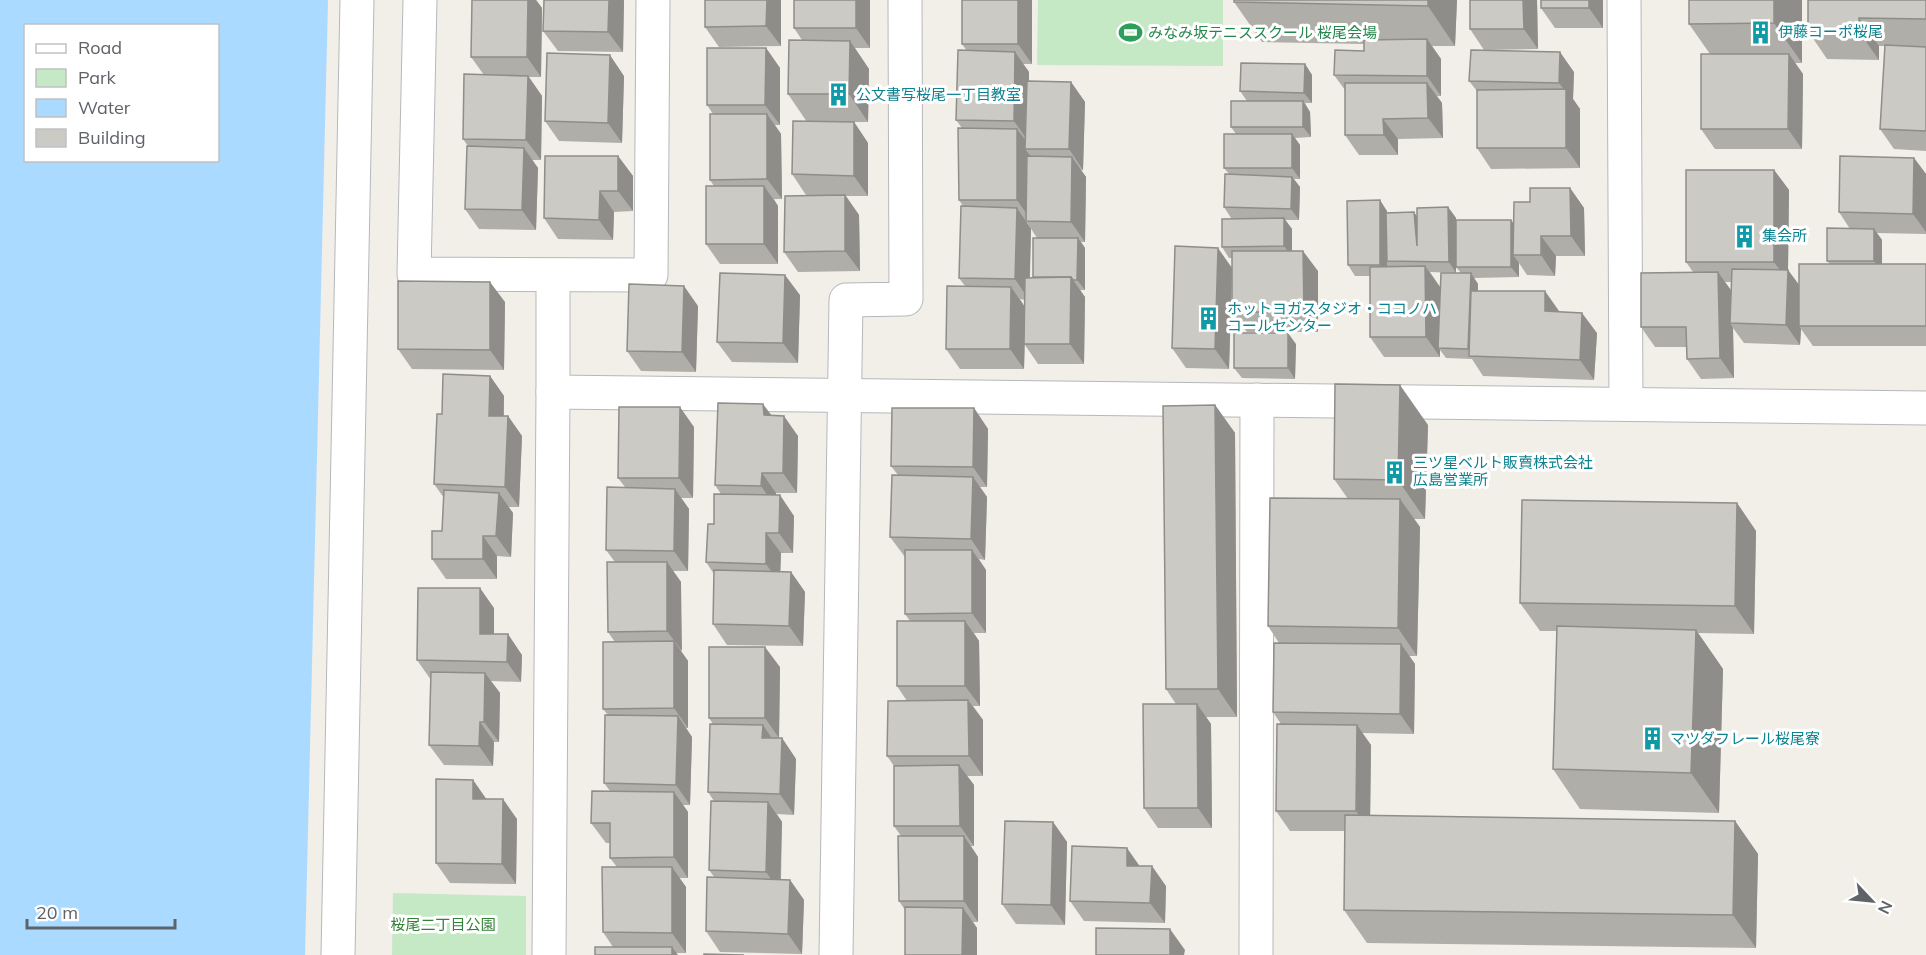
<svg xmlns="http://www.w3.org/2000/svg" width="1926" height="955" font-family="Mulish,'Noto Sans JP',sans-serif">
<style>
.green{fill:#c5e8c5}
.water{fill:#aadaff;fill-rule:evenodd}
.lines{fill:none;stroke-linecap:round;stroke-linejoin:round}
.street-casing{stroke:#b5b8bc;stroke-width:35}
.street{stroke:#fff;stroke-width:33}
.wall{fill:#afaea9;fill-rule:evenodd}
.shaded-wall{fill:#8f8d8a}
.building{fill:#cccac5;stroke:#8f8d8a;stroke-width:1.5}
.labels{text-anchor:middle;stroke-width:6;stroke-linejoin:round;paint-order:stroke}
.culture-label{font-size:15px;fill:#0d838f;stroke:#fff;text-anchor:start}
.leisure-label{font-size:15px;fill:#27864d;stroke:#fff;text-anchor:start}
.park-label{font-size:15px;fill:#348238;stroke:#fff}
</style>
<rect width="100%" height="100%" fill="#f1efe8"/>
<!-- green -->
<g class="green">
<polygon points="1038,0 1223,0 1223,66 1037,65"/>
<polygon points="393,893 526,896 526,955 392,955"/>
</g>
<!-- water -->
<path class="water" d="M0,0H328L305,955H0ZM26,26H218V160H26Z"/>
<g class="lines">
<defs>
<g id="street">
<polyline points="420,0 414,274 651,275 653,0"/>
<polyline points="1624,0 1626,404"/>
<polyline points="553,276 553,392"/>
<polyline points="338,955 357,0"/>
<polyline points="549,955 553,392 1926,408"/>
<polyline points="836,955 846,300 906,299 905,0"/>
<polyline points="1256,955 1257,400"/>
</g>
</defs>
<!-- street casing -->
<use href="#street" class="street-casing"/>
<!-- street -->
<use href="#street" class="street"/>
</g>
<!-- wall -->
<g class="wall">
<polygon points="528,0 536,0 542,8 541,77 529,77 542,96 541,160 532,160 538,168 536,230 479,229 465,209 468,146 463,139 484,75 471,57"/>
<polygon points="624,0 623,52 558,51 543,31"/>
<polygon points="705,0 781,0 781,46 719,47 705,27"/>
<polygon points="794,0 870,0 870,48 855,48 869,69 868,122 833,122 854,122 868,143 868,196 846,196 859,215 860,271 798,272 784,252 837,195 806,195 792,174 807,122 788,94 802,40 794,28"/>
<path d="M962,0H1032V64H1023L1029,72V81L1071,82L1085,102L1083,170H1081L1086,177L1085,242H1081L1085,248V290H1080L1085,297L1084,364H1038L1025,345L1024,369H960L946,349L965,286L959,278L963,206L959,200L962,128L956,120L967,51L962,44ZM1025,220H1026V221L1037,238L1033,277L1030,278L1031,229ZM1020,299L1025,300L1024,306Z"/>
<polygon points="1234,0 1457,0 1455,46 1432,46 1441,59 1441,96 1437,96 1442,103 1443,138 1398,139 1398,155 1359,155 1345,135 1345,90 1334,75 1364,51 1364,44 1262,42 1234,2"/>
<polygon points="1470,0 1537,0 1538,49 1484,50 1470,29"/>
<polygon points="1603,0 1603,28 1555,28 1541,8"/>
<polygon points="1802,0 1802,63 1795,63 1803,74 1802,149 1715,149 1701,129 1710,54 1689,24"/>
<polygon points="1926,0 1926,47 1909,46 1926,47 1926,151 1894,149 1880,129 1885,46 1879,46 1879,60 1827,59 1808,31"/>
<polygon points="766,48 780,68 780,125 775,125 781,134 782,199 774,199 778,206 778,264 720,264 706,244 714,186 710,180 713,114 707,105"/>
<polygon points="1305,64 1312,75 1312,103 1305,103 1310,112 1311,137 1295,138 1300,145 1300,179 1294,179 1300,187 1299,220 1285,220 1292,229 1292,251 1318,271 1318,332 1247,332 1232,312 1232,276 1229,369 1186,368 1172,348 1232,268 1232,258 1229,258 1222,247 1258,219 1231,218 1224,207 1229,174 1224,168 1236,134 1231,127 1247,101 1240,91"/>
<polygon points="1574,72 1573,99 1580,109 1580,168 1491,169 1477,148 1477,91 1469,81"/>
<polygon points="624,76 622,143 559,141 545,121"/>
<polygon points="618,156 633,176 633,211 614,212 613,240 558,239 544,218"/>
<path d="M1914,158L1926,174V234L1877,233L1882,240V264H1926V346H1813L1801,329L1800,345L1744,343L1733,328L1734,378L1701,379L1687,359L1686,347H1655L1641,327L1693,272L1686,262L1774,170L1789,190L1788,270L1799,286L1830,264L1827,261L1850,229L1839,212ZM1725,282H1731V290Z"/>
<polygon points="1570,188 1584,208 1585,256 1556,256 1555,276 1527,275 1519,263 1519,277 1474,278 1478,284 1478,291 1559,312 1597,333 1594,380 1483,376 1472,359 1446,358 1440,350 1440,357 1384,357 1370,337 1370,276 1355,276 1348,265 1387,211 1387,213 1414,212 1417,217 1448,207 1456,218 1456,273 1430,272 1440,287 1440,303 1461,273 1456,267 1511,220 1514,224 1530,202"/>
<polygon points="800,295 798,363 732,362 717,342"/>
<polygon points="505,302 504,370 412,369 398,349"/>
<polygon points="698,306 696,372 641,371 627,351"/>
<polygon points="1296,344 1295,379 1242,378 1234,368"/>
<polygon points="490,376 504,396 504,416 508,416 522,436 519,507 508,507 513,513 511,557 497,556 497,579 446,579 432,559 442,531 444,498 434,484 442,414"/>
<polygon points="1215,405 1235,433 1237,717 1206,717 1211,724 1212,828 1158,828 1144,808 1176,704 1166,689"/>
<polygon points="974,408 988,429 987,487 980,487 987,497 985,560 979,559 986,570 986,633 974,633 979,641 980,706 973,706 983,720 983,776 967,776 974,785 974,846 971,846 978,857 978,922 973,922 977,928 977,955 905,955 905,910 899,901 901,836 894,826 894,766 887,756 907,701 897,686 910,621 905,614 905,557 890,537 898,475 891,466"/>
<polygon points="771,415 798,436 797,493 776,493 776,495 794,516 793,553 781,553 780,572 791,572 805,592 803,646 727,645 713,624 714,574 706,562 721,494 715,485"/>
<polygon points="1428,425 1425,519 1414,519 1420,527 1417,656 1409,656 1415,664 1414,734 1362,733 1371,745 1370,816 1735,821 1758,854 1756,948 1367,943 1344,910 1345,831 1290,831 1276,811 1281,724 1273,712 1279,643 1268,626 1348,499 1334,479"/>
<polygon points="694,427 693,498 681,498 689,509 688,571 673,571 681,582 681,651 688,661 688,728 686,728 692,737 690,805 683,805 688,812 688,878 679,878 686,887 686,953 677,953 613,947 603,932 617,867 610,858 610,843 606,843 591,823 610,791 604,783 608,715 603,709 615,642 608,632 615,562 606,550 625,487 618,478"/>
<polygon points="1737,503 1756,531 1754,634 1698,633 1723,669 1719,813 1580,809 1553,769 1557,631 1540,631 1520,603"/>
<polygon points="494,608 494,634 522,655 521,682 491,681 500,693 499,742 494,742 493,766 444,765 429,745 431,680 417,660"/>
<polygon points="780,667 779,738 782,738 796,759 794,815 777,814 782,822 781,880 790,880 804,900 802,954 720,952 706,931 715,878 709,870 714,801 708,792 713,724 709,718"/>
<polygon points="473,780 486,799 517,819 516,884 450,883 436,863"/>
<polygon points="1053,822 1067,842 1065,925 1016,924 1002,904"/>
<polygon points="1166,886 1165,923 1084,921 1070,901"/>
</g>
<!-- shaded-wall -->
<g class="shaded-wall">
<polygon points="528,0 536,0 542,8 541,77 527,57"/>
<polygon points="609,0 624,0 623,52 608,32"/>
<polygon points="767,0 781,0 781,46 766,26"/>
<polygon points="856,0 870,0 870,48 856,28"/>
<polygon points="1018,0 1032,0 1032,64 1018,44"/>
<polygon points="1428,0 1457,0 1455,46 1428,6"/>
<polygon points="1523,0 1537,0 1538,49 1524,29"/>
<polygon points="1589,0 1603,0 1603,28 1589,8"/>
<polygon points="1774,0 1802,0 1802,63 1774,23"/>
<polygon points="1859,18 1879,46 1879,60 1859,32"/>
<polygon points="1427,39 1441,59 1441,96 1427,76"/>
<polygon points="850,41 869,69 868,122 849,94"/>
<polygon points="766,48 780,68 780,125 765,105"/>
<polygon points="1015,52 1029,72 1028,141 1014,121"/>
<polygon points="1560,52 1574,72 1573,99 1580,109 1580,168 1566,148 1566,92 1559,83"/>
<polygon points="1789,54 1803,74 1802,149 1788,129"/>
<polygon points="610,55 624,76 622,143 608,123"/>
<polygon points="1305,64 1312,75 1312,103 1304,93"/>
<polygon points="528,76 542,96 541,160 526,140"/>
<polygon points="1071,82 1085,102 1083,170 1069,149"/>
<polygon points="1427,83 1442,103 1443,138 1428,118"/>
<polygon points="1303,101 1310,112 1311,137 1303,127"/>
<polygon points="767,114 781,134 782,199 767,179"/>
<polygon points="1383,119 1398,139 1398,155 1384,135"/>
<polygon points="854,122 868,143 868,196 854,176"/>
<polygon points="1017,129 1032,149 1025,149 1032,158 1031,220 1017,200"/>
<polygon points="1292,134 1300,145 1300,179 1292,168"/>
<polygon points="524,148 538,168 536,230 522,210"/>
<polygon points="618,156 633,176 633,211 618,191"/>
<polygon points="1072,157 1086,177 1085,242 1071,222"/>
<polygon points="1914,158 1926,174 1926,232 1913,214"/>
<polygon points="1774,170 1789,190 1788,270 1803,290 1799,326 1801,329 1800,345 1786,325 1788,281 1774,262"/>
<polygon points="1292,177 1300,187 1299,220 1291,209"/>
<polygon points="764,186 778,206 778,264 764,244"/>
<polygon points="1570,188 1584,208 1585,256 1571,236"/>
<polygon points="600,191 614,212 613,240 599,220"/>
<polygon points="845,195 859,215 860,271 845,251"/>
<polygon points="1380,200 1387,211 1387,275 1380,265"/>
<polygon points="1448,207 1456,218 1456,273 1449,262"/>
<polygon points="1017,208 1031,229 1029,300 1015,279"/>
<polygon points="1414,212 1421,223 1417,246"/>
<polygon points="1284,218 1292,229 1292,257 1284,246"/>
<polygon points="1511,220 1519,231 1513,255 1519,263 1519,277 1511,267"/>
<polygon points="1874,229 1882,240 1882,272 1874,261"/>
<polygon points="1541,236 1556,256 1555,276 1541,255"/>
<polygon points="1078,238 1085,248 1085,290 1077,280"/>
<polygon points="1218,248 1232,268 1229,369 1215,349"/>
<polygon points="1303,251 1318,271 1318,332 1304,312"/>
<polygon points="1425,266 1440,287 1440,348 1438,348 1440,350 1440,357 1426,337"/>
<polygon points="1718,272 1732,292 1730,323 1733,328 1734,378 1720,358"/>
<polygon points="1471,273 1478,284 1476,356 1474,356 1468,349"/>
<polygon points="785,275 800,295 798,363 783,343"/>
<polygon points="1071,277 1085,297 1084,364 1070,344"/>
<polygon points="490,282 505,302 504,370 490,350"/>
<polygon points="684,286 698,306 696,372 682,352"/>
<polygon points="1011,287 1025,307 1024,369 1010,349"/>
<polygon points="1545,291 1559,311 1545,311"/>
<polygon points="1582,313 1597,333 1594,380 1580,360"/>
<polygon points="1288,333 1296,344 1295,379 1288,368"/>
<polygon points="490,376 504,396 503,436 489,416"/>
<polygon points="1400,385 1428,425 1425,519 1398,480"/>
<polygon points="763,404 778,424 764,415"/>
<polygon points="1215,405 1235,433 1237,717 1218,689"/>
<polygon points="680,407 694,427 693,498 679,478"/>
<polygon points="974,408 988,429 987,487 973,467"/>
<polygon points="508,416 522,436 519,507 505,487"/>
<polygon points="784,416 798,436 797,493 783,473"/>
<polygon points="762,473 776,493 775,506 761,486"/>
<polygon points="973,477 987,497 985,560 971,539"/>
<polygon points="675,489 689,509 688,571 674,551"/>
<polygon points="499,493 513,513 511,557 496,536"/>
<polygon points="780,495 794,516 793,553 779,533"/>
<polygon points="1400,499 1420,527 1417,656 1398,628"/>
<polygon points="1737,503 1756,531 1754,634 1735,606"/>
<polygon points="766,533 781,553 780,584 766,564"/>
<polygon points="483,536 497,556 497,579 483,559"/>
<polygon points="972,550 986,570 986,633 972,613"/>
<polygon points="667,562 681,582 682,651 667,631"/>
<polygon points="791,572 805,592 803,646 789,626"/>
<polygon points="480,588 494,608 494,654 480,634"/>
<polygon points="965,621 979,641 980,706 965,686"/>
<polygon points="1696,630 1723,669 1719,813 1691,773"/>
<polygon points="508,634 522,655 521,682 507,662"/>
<polygon points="674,641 688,661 688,728 674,708"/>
<polygon points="1401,644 1415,664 1414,734 1400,714"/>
<polygon points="765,647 780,667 779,738 765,718"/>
<polygon points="485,673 500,693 499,742 484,722"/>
<polygon points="968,700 983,720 983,776 969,756"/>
<polygon points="1197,704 1211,724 1212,828 1198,808"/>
<polygon points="678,716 692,737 690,805 676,785"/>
<polygon points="480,722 494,742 493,766 479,746"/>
<polygon points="763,725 777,746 762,738"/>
<polygon points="1357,725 1371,745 1370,831 1356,811"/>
<polygon points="782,738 796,759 794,815 780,794"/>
<polygon points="959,765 974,785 974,846 960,826"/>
<polygon points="473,780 487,800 473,799"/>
<polygon points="674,792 688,812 688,878 674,857"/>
<polygon points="503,799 517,819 516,884 502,864"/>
<polygon points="768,802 782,822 780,892 766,872"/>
<polygon points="1735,821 1758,854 1756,948 1733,915"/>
<polygon points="1053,822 1067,842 1065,925 1051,905"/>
<polygon points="964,836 978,857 978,922 964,901"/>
<polygon points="1127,848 1141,868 1127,866"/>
<polygon points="1152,866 1166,886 1165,923 1150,903"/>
<polygon points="672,867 686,887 686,953 672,933"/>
<polygon points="790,880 804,900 802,954 788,934"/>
<polygon points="963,908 977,928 977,955 962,955"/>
<polygon points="1170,929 1185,950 1184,955 1170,955"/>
<polygon points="672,947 678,955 672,955"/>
</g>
<!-- building -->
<g class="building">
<polygon points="472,0 528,0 527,57 471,57"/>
<polygon points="544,0 609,0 608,32 543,31"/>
<polygon points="705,0 767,0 766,26 705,27"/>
<rect x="794" y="0" width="62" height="28"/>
<rect x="962" y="0" width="56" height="44"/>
<polygon points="1234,0 1428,0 1428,6 1234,2"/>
<polygon points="1470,0 1523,0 1524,29 1470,29"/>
<rect x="1541" y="0" width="48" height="8"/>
<polygon points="1689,0 1774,0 1774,23 1689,24"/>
<polygon points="1808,0 1926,0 1926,19 1859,18 1859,32 1808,31"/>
<polygon points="1427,39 1427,76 1334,75 1335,50 1364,51 1364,40"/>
<polygon points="789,40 850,41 849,94 788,94"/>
<polygon points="1885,45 1926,47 1926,131 1880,129"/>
<polygon points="707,48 766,48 765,105 707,105"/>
<polygon points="958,50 1015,52 1014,121 956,120"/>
<polygon points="1471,50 1560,52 1559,83 1469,81"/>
<polygon points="547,53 610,55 608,123 545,121"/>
<polygon points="1701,54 1789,54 1788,129 1701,129"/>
<polygon points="1241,63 1305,64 1304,93 1240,91"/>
<polygon points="464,74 528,76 526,140 463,139"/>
<polygon points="1027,81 1071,82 1069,149 1025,149"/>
<polygon points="1345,83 1427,83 1428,118 1383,119 1384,135 1345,135"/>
<polygon points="1566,89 1566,148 1477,148 1477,90"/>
<rect x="1231" y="101" width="72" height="26"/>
<polygon points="710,114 767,114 767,179 710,180"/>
<polygon points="793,121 854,122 854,176 792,174"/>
<polygon points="958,128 1017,129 1017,200 959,200"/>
<rect x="1224" y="134" width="68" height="34"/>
<polygon points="467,146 524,148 522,210 465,209"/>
<polygon points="545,156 618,156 618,191 600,191 599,220 544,218"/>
<polygon points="1027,156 1072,157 1071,222 1026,221"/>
<polygon points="1840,156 1914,158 1913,214 1839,212"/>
<rect x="1686" y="170" width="88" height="92"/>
<polygon points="1225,174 1292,177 1291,209 1224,207"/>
<rect x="706" y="186" width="58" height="58"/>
<polygon points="1530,188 1570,188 1571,236 1541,236 1541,255 1513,255 1514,202 1530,202"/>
<polygon points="845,195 845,251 784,252 785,196"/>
<polygon points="1380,200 1380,265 1348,265 1347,201"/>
<polygon points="961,206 1017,208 1015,279 959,278"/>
<polygon points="1448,207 1449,262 1387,261 1386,213 1414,212 1417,246 1417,208"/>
<polygon points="1284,218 1284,246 1222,247 1222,219"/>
<rect x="1456" y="220" width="55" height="47"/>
<polygon points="1827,228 1874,229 1874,261 1827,261"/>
<polygon points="1033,238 1078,238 1077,280 1073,280 1071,277 1033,277"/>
<polygon points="1175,246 1218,248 1215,349 1172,348"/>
<polygon points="1232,251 1303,251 1304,312 1232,312"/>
<rect x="1799" y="264" width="127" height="62"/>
<polygon points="1425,266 1426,337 1370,337 1370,267"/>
<polygon points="1732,269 1788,270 1786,325 1730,323"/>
<polygon points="1718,272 1720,358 1687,359 1686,327 1641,327 1641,273"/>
<polygon points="720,273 785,275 783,343 717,342"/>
<polygon points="1441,273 1471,273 1468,349 1438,348"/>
<polygon points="1071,277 1070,344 1024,344 1025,278"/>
<polygon points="398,281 490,282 490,350 398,349"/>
<polygon points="629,284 684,286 682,352 627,351"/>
<polygon points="947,286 1011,287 1010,349 946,349"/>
<polygon points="1471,291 1545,291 1545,311 1582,313 1580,360 1469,356"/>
<rect x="1234" y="333" width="54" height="35"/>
<polygon points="443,374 490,376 489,416 508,416 505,487 434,484 437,414 442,414"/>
<polygon points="1335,384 1400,385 1398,480 1334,479"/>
<polygon points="718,403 763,404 764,415 784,416 783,473 762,473 761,486 715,485"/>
<polygon points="1215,405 1218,689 1166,689 1163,406"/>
<polygon points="619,407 680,407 679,478 618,478"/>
<polygon points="892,408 974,408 973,467 891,466"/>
<polygon points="892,475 973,477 971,539 890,537"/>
<polygon points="607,487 675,489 674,551 606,550"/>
<polygon points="444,490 499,493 496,536 483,536 483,559 432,559 432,531 442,531"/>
<polygon points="714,494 780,495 779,533 766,533 766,564 706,562 708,524 714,524"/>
<polygon points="1270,498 1400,499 1398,628 1268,626"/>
<polygon points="1522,500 1737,503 1735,606 1520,603"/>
<polygon points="905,550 972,550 972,613 905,614"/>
<polygon points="607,562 667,562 667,631 608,632"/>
<polygon points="714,570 791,572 789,626 713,624"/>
<polygon points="418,588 480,588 480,634 508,634 507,662 417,660"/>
<rect x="897" y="621" width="68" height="65"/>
<polygon points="1557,626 1696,630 1691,773 1553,769"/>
<polygon points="674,641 674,708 603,709 603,642"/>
<polygon points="1274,643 1401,644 1400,714 1273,712"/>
<rect x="709" y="647" width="56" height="71"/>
<polygon points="431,672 485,673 484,722 480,722 479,746 429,745"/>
<polygon points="968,700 969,756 887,756 888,701"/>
<polygon points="1143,704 1197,704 1198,808 1144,808"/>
<polygon points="605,715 678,716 676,785 604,783"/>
<polygon points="710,724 763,725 762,738 782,738 780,794 708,792"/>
<polygon points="1277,724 1357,725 1356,811 1276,811"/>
<polygon points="959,765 960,826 894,826 894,766"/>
<polygon points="436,779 473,780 473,799 503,799 502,864 436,863"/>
<polygon points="592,791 674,792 674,857 610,858 610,823 591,823"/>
<polygon points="711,801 768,802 766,872 709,870"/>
<polygon points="1345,815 1735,821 1733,915 1344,910"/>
<polygon points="1005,821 1053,822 1051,905 1002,904"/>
<polygon points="898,836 964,836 964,901 899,901"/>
<polygon points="1072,846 1127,848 1127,866 1152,866 1150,903 1070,901"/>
<polygon points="602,867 672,867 672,933 603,932"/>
<polygon points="707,877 790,880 788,934 706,931"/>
<polygon points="905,907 963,908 962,955 905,955"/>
<polygon points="1096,928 1170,929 1170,955 1096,955"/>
<rect x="595" y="947" width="77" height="8"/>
<polygon points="704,954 744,955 704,955"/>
</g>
<!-- icons -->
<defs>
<symbol id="building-bare" viewBox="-9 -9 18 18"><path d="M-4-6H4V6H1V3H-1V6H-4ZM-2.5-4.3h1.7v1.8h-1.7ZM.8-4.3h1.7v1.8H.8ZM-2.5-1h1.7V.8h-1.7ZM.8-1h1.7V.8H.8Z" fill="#0f9aa8" stroke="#fff" stroke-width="2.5" paint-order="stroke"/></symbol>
<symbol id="stadium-bare" viewBox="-9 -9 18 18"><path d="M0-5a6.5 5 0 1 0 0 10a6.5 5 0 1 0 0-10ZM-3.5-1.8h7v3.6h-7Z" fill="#2e9e5b" stroke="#fff" stroke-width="2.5" paint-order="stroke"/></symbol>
</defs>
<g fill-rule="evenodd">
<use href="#building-bare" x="1744" y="16" width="33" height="33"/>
<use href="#stadium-bare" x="1114" y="16" width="33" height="33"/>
<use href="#building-bare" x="822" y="78" width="33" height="33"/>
<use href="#building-bare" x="1728" y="220" width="33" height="33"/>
<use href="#building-bare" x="1192" y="302" width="33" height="33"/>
<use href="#building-bare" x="1378" y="456" width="33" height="33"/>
<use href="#building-bare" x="1636" y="722" width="33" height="33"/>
</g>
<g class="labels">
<!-- culture labels -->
<g class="culture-label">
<text x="1778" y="37">伊藤コーポ桜尾</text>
<text x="856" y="100">公文書写桜尾一丁目教室</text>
<text x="1762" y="241">集会所</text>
<text x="1227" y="314">ホットヨガスタジオ・ココノハ<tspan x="1227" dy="17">コールセンター</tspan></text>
<text x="1413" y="468">三ツ星ベルト販賣株式会社<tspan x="1413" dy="17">広島営業所</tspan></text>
<text x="1670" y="744">マツダフレール桜尾寮</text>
</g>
<!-- leisure labels -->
<g class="leisure-label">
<text x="1148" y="38">みなみ坂テニススクール 桜尾会場</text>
</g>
<!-- park labels -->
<g class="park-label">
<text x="443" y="930">桜尾二丁目公園</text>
</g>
</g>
<!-- legend -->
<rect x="24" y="24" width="195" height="138" fill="#ffffff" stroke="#bfc1c3" stroke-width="1.5"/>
<rect x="36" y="44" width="30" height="9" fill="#ffffff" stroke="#bfc1c3" stroke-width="1.5"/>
<text x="78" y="54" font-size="18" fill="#5f6368">Road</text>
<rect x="36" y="69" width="30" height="18" fill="#c5e8c5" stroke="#bfc1c3" stroke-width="1.5"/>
<text x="78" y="84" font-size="18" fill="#5f6368">Park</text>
<rect x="36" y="99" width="30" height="18" fill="#aadaff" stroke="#bfc1c3" stroke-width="1.5"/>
<text x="78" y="114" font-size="18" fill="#5f6368">Water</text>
<rect x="36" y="129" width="30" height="18" fill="#cccac5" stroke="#bfc1c3" stroke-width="1.5"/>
<text x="78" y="144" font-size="18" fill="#5f6368">Building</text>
<!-- north arrow -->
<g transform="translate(1872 901) rotate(116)" stroke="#ffffff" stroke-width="4.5" paint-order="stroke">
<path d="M0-4.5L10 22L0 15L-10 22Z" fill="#5f6368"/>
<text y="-9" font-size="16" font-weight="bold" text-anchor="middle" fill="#5f6368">N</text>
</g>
<!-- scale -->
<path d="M27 919v9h148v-9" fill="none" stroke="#5f6368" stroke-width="3"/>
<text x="36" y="919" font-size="18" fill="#5f6368" stroke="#ffffff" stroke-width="4.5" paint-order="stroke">20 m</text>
</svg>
